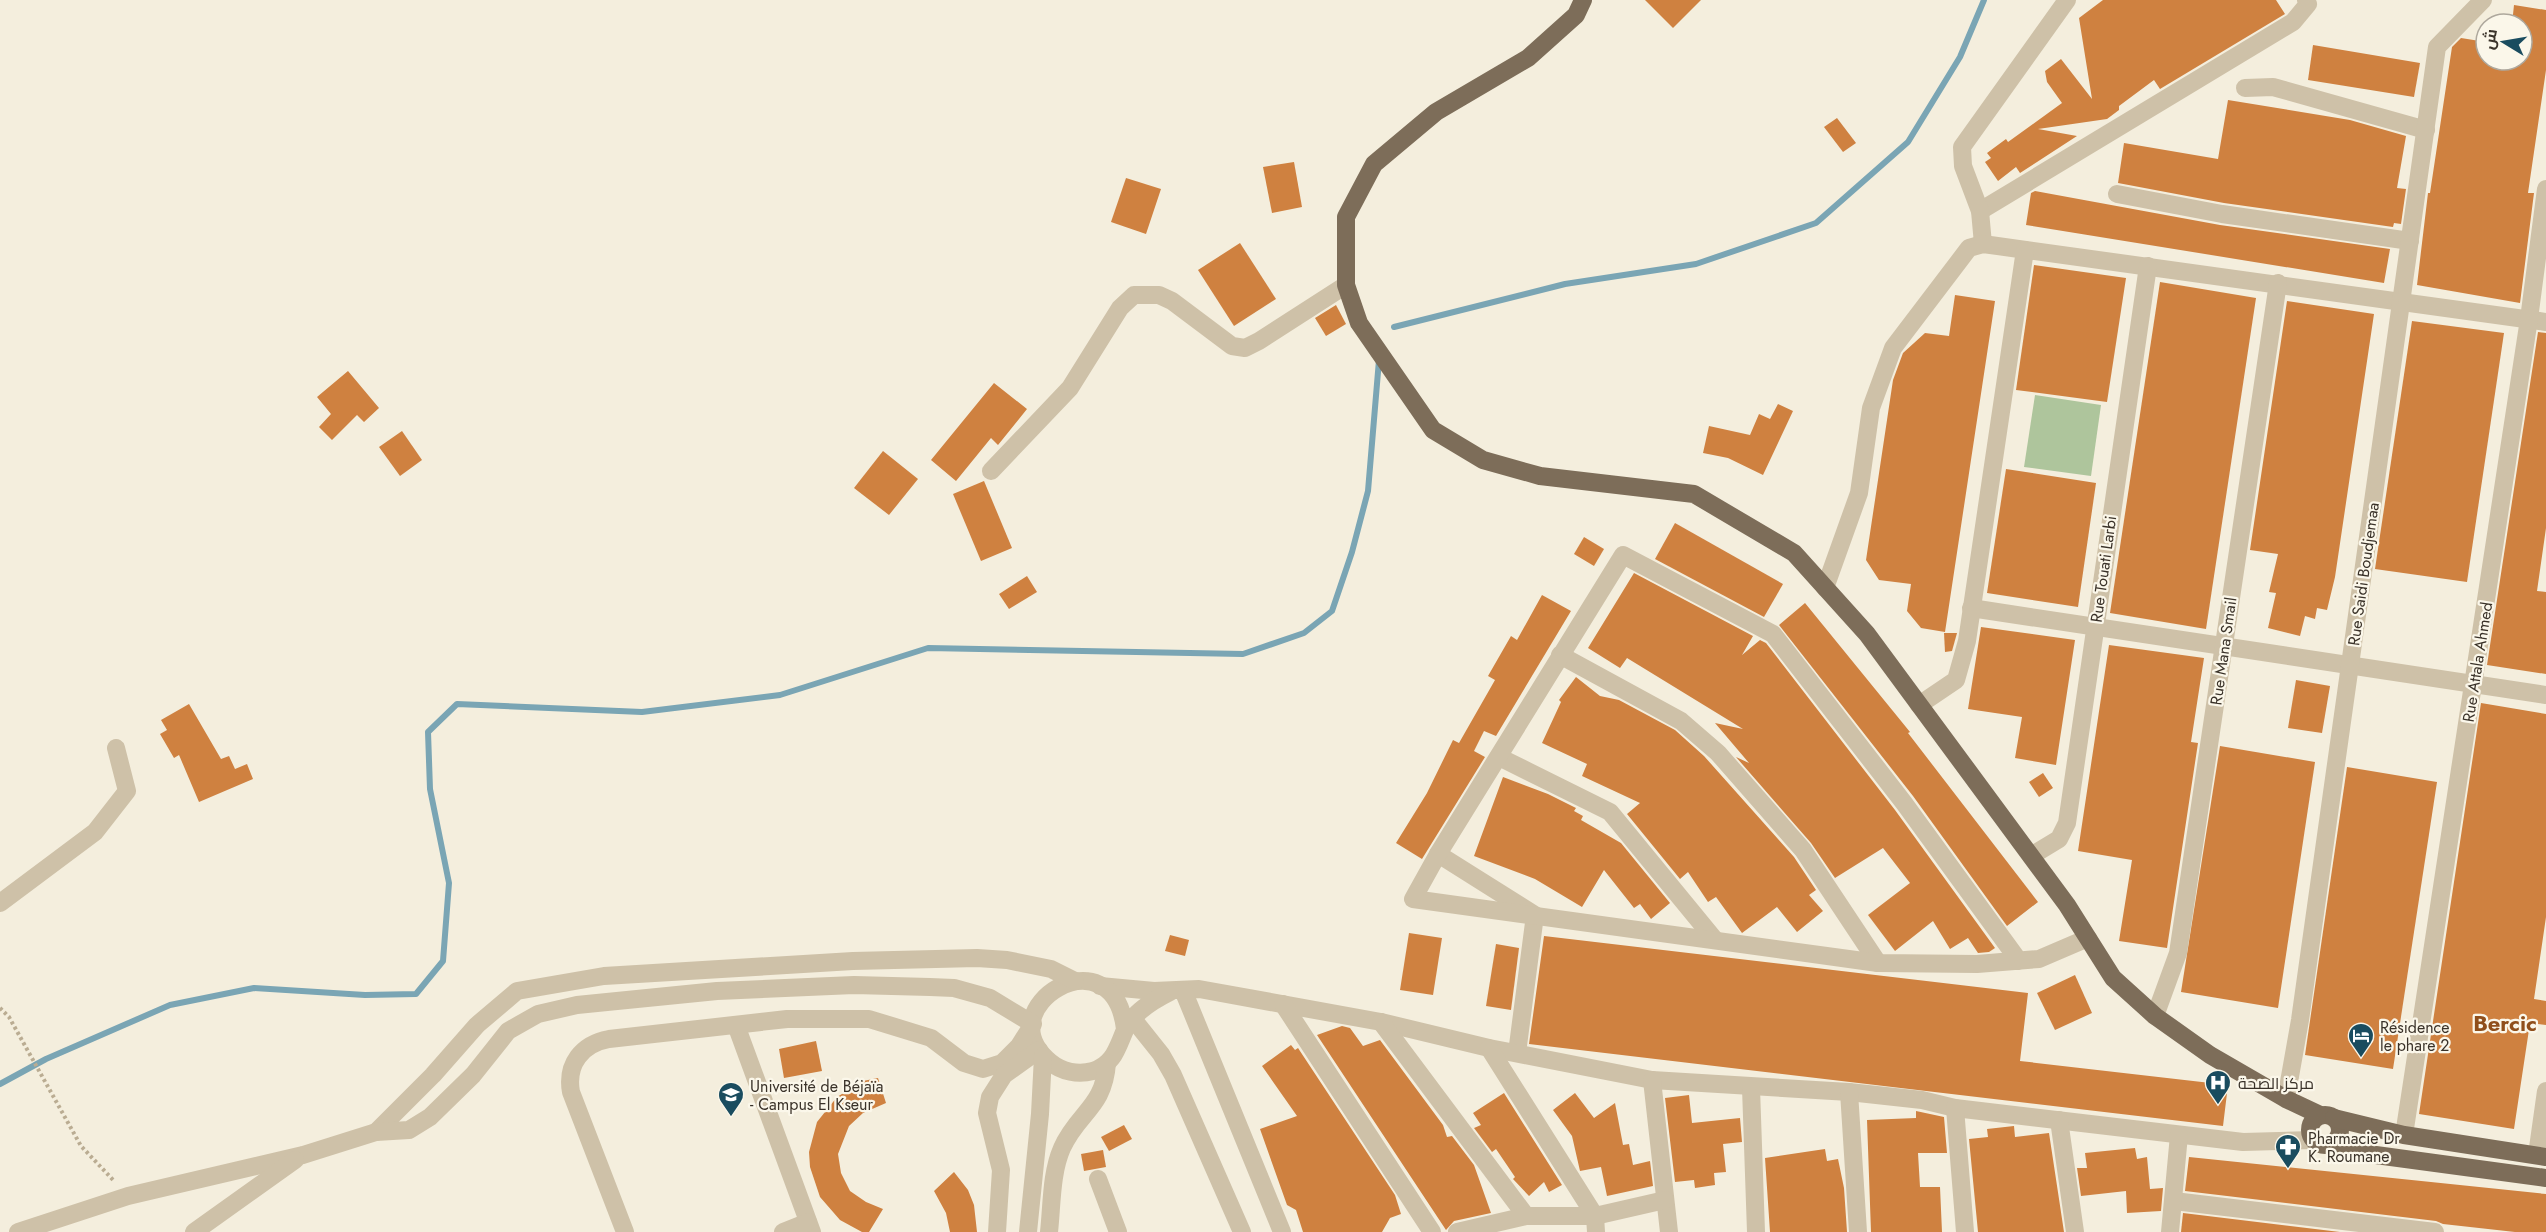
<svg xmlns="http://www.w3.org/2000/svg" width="2546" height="1232" font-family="Jost,Cairo,sans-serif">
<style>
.green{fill:#aec59c}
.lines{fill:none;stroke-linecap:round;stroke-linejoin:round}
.stream{stroke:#7aa5b4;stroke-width:6}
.building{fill:#cf8140}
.path{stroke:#baac92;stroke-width:4;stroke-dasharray:3 3;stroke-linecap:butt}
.minor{stroke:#cec1a8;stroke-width:18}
.major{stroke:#7d6d59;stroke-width:18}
.labels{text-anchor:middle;stroke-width:4.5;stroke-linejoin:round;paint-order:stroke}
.street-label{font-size:16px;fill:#3a3229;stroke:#fbf7ea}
.poi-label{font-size:16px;fill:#3a3229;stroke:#fbf7ea;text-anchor:start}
.district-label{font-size:22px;font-weight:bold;fill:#904f1b;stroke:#fbf7ea}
</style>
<rect width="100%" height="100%" fill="#f4eedd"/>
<!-- green -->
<polygon class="green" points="2035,395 2101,405 2091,476 2024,467"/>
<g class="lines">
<!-- stream -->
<g class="stream">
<polyline points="1394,327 1565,284 1696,264 1816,223 1908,142 1960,57 1984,0"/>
<polyline points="0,1084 46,1059 170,1005 254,988 365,995 416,994 443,961 449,883 430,789 428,732 457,704 642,712 780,695 928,648 1243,654 1304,633 1332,611 1352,552 1368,491 1379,360"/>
</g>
</g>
<!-- building -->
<g class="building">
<polygon points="1645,0 1701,0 1673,28"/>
<polygon points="2103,0 2276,0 2285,14 2160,89 2154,80 2119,106 2119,110 2107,119 2038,129 2077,136 2020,173 2016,167 1998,181 1985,162 1991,158 1987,153 2006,139 2008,142 2062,103 2047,82 2045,71 2061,59 2092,99 2079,18"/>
<polygon points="2514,5 2546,10 2546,70 2528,193 2534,193 2520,303 2417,285 2428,193 2430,193 2452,47 2461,38 2486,42 2486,60 2522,60 2522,24 2512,24"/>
<polygon points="2313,45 2420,63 2414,97 2308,80"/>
<polygon points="2228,100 2350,120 2406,136 2397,188 2406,189 2401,224 2394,223 2393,227 2224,203 2118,183 2124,143 2218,159"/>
<polygon points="1837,118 1856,143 1843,152 1824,127"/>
<polygon points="1294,162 1302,207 1272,213 1263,167"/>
<polygon points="1126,178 1161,189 1146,234 1111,222"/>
<polygon points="2035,191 2220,225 2390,249 2384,283 2026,225 2031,193"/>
<polygon points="1240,243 1276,299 1234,326 1198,270"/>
<polygon points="2034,265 2126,278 2107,402 2016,390"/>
<polygon points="2160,282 2256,298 2206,629 2110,613"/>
<polygon points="1955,295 1995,301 1945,632 1921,628 1907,611 1911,584 1879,580 1866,560 1893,380 1903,353 1925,333 1949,336"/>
<polygon points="2287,301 2374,314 2335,577 2327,610 2317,608 2315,619 2305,616 2300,636 2268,628 2276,593 2269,592 2278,554 2250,550"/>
<polygon points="1336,305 1346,324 1326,336 1315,318"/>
<polygon points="2412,321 2504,333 2467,582 2375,569"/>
<polygon points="2538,332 2546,333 2546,528 2537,591 2546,592 2546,674 2487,665"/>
<polygon points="348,371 379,408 364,422 357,415 332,440 319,427 331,414 317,397"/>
<polygon points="994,383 1027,409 998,445 991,438 956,481 931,460"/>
<polygon points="1778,404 1793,411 1763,475 1728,458 1703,453 1709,426 1750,435 1759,414 1770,419"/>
<polygon points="402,431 422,460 400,476 379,447"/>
<polygon points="883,451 918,479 889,515 854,488"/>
<polygon points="2006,469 2096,483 2078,607 1987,593"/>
<polygon points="984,481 1012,548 981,561 953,494"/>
<polygon points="1675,523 1783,584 1764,617 1655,559"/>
<polygon points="1584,537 1604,549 1594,566 1574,554"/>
<polygon points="1634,573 1753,636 1742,655 1760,640 1766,643 1895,810 1995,948 1989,952 1978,953 1968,938 1950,949 1933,921 1895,951 1868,915 1910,883 1883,848 1835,878 1811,843 1736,757 1749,763 1715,723 1743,729 1627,658 1620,668 1588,648"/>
<polygon points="1027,576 1037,592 1009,609 999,594"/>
<polygon points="1542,595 1571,611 1496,736 1484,731 1474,751 1485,757 1422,859 1396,843 1427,793 1453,740 1459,743 1495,680 1488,676 1511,636 1517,640"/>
<polygon points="1805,603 1910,732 1908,733 2038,902 2007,926 1913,796 1779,625"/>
<polygon points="1981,627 2075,640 2056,765 2015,758 2022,717 1968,709"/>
<polygon points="1944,633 1957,633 1952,651 1945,652"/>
<polygon points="2109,645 2204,658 2191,742 2198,743 2167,948 2119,941 2132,860 2078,851"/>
<polygon points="1576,677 1600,696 1619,700 1675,730 1704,756 1794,857 1816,890 1809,895 1823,911 1797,932 1777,907 1742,933 1716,897 1708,902 1688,872 1680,879 1627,814 1640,803 1582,776 1587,764 1542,743 1561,702 1559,700"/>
<polygon points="2296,680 2330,686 2322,733 2288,728"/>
<polygon points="2481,703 2546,714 2546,917 2534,999 2546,1001 2546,1025 2530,1023 2514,1129 2419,1114"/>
<polygon points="189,704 221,759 229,756 235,769 247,764 253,779 199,802 179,755 174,758 160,734 167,730 161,720"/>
<polygon points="2220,746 2315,762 2278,1008 2181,992"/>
<polygon points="2347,767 2437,782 2393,1069 2305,1055"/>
<polygon points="2043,773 2053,788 2039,797 2029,782"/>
<polygon points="1503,777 1548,794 1576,808 1574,811 1583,816 1581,820 1621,843 1670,903 1651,919 1640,904 1634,908 1604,870 1582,907 1535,879 1474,856"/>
<polygon points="1409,933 1442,938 1433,995 1400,990"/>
<polygon points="1170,935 1189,940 1185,956 1165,951"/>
<polygon points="1544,936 2028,993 2020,1061 2228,1085 2223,1126 1529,1044"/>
<polygon points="1496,944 1519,948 1511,1010 1486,1006"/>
<polygon points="2075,975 2092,1013 2055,1030 2037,993"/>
<polygon points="1342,1026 1350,1028 1363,1046 1380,1040 1443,1125 1447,1137 1452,1136 1474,1165 1491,1213 1454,1221 1446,1230 1317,1035"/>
<polygon points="816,1041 822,1071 784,1078 779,1049"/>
<polygon points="1291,1045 1295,1050 1298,1048 1395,1195 1401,1214 1390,1218 1382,1232 1303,1232 1296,1210 1287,1205 1260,1129 1297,1116 1262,1066"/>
<polygon points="878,1078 886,1103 863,1113 849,1126 838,1154 841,1173 850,1191 866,1202 883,1209 869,1232 862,1232 840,1220 820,1197 810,1167 809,1152 817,1122 837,1097 863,1081"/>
<polygon points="1504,1093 1562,1185 1549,1192 1544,1182 1529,1196 1513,1179 1515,1177 1496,1149 1492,1152 1474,1128 1481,1125 1473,1113"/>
<polygon points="1575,1093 1594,1118 1615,1103 1623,1145 1629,1144 1633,1165 1650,1161 1653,1186 1607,1196 1601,1167 1580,1171 1572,1136 1553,1110"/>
<polygon points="1689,1095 1692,1123 1740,1118 1742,1142 1723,1144 1726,1172 1714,1173 1715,1185 1695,1188 1694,1180 1675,1182 1665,1098"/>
<polygon points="1916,1111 1944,1117 1947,1153 1918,1153 1920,1187 1940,1187 1942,1232 1871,1232 1867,1120 1916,1118"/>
<polygon points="1124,1125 1132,1139 1109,1151 1101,1137"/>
<polygon points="2014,1126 2015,1137 2049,1133 2064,1232 1978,1232 1969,1139 1988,1137 1987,1129"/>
<polygon points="2135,1148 2137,1159 2147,1157 2150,1189 2163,1188 2161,1211 2127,1213 2126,1191 2081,1196 2077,1168 2087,1168 2085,1153"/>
<polygon points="1825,1149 1827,1161 1838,1159 1844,1188 1847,1232 1770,1232 1765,1158"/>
<polygon points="1103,1150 1106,1167 1084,1171 1081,1154"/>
<polygon points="2189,1157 2546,1194 2546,1232 2515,1232 2443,1224 2436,1221 2185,1191"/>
<polygon points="954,1172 968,1190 974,1205 977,1232 950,1232 946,1213 934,1191"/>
<polygon points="2183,1213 2340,1232 2181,1232"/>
</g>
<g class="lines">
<!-- path -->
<polyline class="path" points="0,1008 9,1017 81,1146 115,1182"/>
<!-- minor -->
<g class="minor">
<polyline points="2245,88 2273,87 2426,130"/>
<polyline points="2117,194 2222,214 2410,241"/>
<polyline points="1980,211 2293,22 2308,4 2306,0"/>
<polyline points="1983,244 1980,211 1963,166 1962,147 2067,0"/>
<polyline points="991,471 1070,388 1120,308 1134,295 1159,295 1172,301 1232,346 1245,348 1259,341 1346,285"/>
<polyline points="1825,588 1859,493 1871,408 1893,348 1969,248 1983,244 2546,322"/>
<polyline points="1971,608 2546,695"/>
<polyline points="1560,655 1681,721 1718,753 1803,850 1878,963"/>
<polyline points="1919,705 1956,680 1967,641 2025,250"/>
<polyline points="1499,757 1610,812 1715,940"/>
<polyline points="1438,854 1535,915 1517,1053"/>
<polyline points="2031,856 2059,839 2067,823 2148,266"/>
<polyline points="0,903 95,832 127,791 116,748"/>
<polyline points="2019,961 1904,803 1773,634 1623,555 1438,854 1413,899 1878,963 1977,964 2039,959 2088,938"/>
<polyline points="1100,986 1154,991 1199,989 1381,1022 1489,1048 1652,1080 1849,1092 1922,1100 1955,1108 2243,1142 2313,1140"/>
<polyline points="1183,990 1282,1232"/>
<polyline points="1283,1004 1432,1232"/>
<polyline points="2155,1016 2178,953 2278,283"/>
<polyline points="1133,1019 1161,1054 1173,1075 1242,1232"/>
<polyline points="1381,1022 1526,1216"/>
<polyline points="736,1025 812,1232"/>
<path d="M1125,1029C1113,929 984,1008 1050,1062C1062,1072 1078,1075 1093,1071C1114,1064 1117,1048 1125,1030C1133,1012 1154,1000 1170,992"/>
<polyline points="1489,1048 1595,1216 1596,1232"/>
<polyline points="1652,1080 1669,1232"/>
<polyline points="1751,1088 1756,1232"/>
<polyline points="1849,1092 1858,1232"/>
<polyline points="2286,1099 2300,1020 2437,47 2483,0"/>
<polyline points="1955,1108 1965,1232"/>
<polyline points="2059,1120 2075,1232"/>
<polyline points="376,1132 433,1075 477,1025 517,991 604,976 853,961 977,958 1007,960 1051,969 1075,981"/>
<polyline points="2404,1135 2529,319 2546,189"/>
<polyline points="2537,1155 2546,1091"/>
<polyline points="1098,1179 1118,1232"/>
<polyline points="2174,1201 2435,1232"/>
<path d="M18,1232L128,1196L303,1155L376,1132L409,1130L430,1117L473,1075L508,1031L538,1014L577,1005L717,991L854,985L930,987L954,988L990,998L1033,1024L1019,1046L1002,1063L983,1069L964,1063L931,1038L869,1019H787L609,1039C582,1044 566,1064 571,1092L625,1232"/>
<polyline points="194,1232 295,1160"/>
<polyline points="783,1232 808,1222"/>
<polyline points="997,1232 1001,1170 987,1113 990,1097 1004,1075 1039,1050"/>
<polyline points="1028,1232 1040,1114 1043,1056"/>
<path d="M1049,1232C1052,1205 1051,1173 1062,1148C1078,1112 1104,1108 1107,1063"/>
<polyline points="1457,1232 1526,1216 1595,1216 1665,1200"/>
<polyline points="2170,1232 2179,1135"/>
</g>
<!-- major -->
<g class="major">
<polyline points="1583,0 1576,15 1528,58 1436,112 1374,164 1346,217 1346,285 1359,323 1433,430 1483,460 1540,476 1694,494 1794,553 1867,634 2067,905 2113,978 2155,1016 2210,1055 2286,1099 2320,1115"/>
<circle cx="2325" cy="1130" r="15"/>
<polyline points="2334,1118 2404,1135 2546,1157"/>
<polyline points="2328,1145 2361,1153 2546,1178"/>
</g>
</g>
<!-- icons -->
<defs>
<symbol id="hotel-pin" viewBox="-11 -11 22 30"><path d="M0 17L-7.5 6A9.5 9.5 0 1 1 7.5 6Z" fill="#1a4c5f" stroke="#fbf7ea"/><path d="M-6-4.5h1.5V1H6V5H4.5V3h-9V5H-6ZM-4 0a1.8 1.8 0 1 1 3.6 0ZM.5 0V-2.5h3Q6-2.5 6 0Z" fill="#fff"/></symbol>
<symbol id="hospital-pin" viewBox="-11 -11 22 30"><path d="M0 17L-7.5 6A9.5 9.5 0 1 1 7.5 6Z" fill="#1a4c5f" stroke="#fbf7ea"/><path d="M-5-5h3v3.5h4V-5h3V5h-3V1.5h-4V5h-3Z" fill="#fff"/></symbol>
<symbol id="university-pin" viewBox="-11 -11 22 30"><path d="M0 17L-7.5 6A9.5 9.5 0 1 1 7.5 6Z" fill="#1a4c5f" stroke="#fbf7ea"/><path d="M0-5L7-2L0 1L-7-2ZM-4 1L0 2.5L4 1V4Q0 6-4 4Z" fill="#fff"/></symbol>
<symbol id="pharmacy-pin" viewBox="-11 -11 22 30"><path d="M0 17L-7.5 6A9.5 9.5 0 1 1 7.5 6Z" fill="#1a4c5f" stroke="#fbf7ea"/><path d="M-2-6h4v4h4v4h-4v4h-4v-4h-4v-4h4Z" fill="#fff"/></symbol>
</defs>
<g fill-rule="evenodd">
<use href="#hotel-pin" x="2346" y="1021" width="30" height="40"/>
<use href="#hospital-pin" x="2203" y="1068" width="30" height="40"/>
<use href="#university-pin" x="716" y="1080" width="30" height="40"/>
<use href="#pharmacy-pin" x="2273" y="1132" width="30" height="40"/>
</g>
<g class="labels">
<!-- street labels -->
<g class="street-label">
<text transform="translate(2103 569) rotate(-82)" y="6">Rue Touati Larbi</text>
<text transform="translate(2363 574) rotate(-82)" y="6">Rue Saidi Boudjemaa</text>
<text transform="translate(2223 651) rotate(-82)" y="6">Rue Mana Smail</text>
<text transform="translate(2477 662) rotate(-81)" y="6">Rue Attala Ahmed</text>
</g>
<!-- poi labels -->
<g class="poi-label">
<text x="2380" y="1033">Résidence<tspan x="2380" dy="18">le phare 2</tspan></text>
<text x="2238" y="1089">مركز الصحة</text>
<text x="750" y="1092">Université de Béjaïa<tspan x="750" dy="18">- Campus El Kseur</tspan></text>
<text x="2308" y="1144">Pharmacie Dr<tspan x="2308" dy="18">K. Roumane</tspan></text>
</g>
<!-- district labels -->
<g class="district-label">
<text x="2505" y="1031">Bercic</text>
</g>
</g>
<!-- north arrow -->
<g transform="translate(2504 42) rotate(281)"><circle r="28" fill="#fbf7ea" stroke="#aea89d" stroke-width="1.5"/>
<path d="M0-4.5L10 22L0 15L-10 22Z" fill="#1a4c5f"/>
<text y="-9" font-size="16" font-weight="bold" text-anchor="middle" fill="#3a3229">ش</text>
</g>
</svg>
